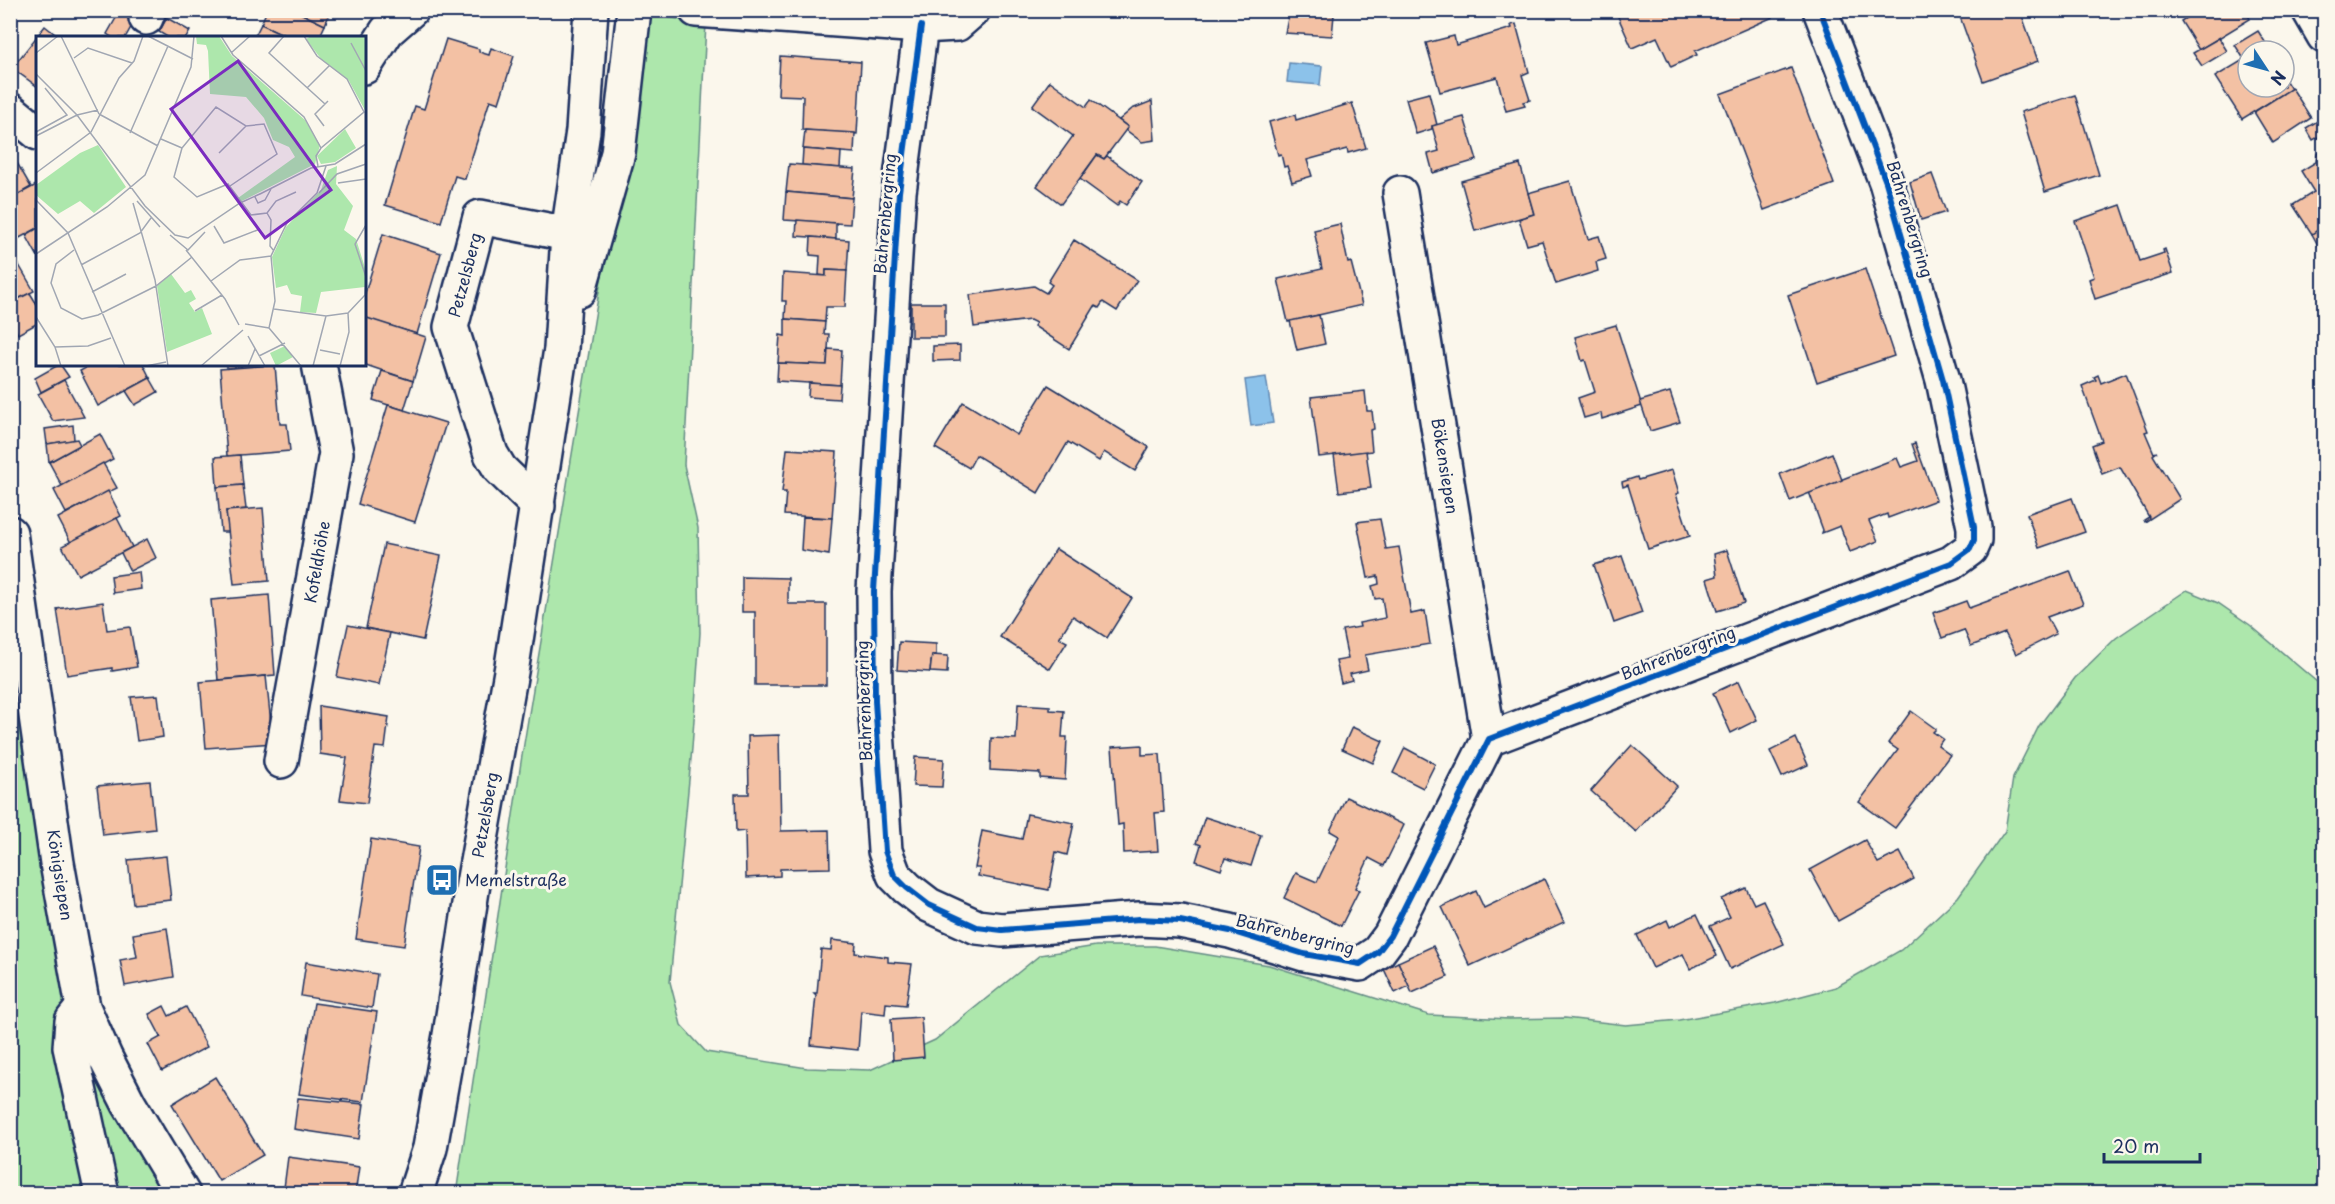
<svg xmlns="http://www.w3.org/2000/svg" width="2335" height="1204" font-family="'Playpen Sans',sans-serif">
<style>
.green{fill:#ade7ac;stroke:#648b85;stroke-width:1.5}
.water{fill:#8cc2ea;stroke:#5f87b2;stroke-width:1.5}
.building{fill:#f3c1a4;stroke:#1b2f5e;stroke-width:1.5}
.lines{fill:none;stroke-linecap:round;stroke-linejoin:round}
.minor-casing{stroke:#1b2f5e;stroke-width:38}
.secondary-casing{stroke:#1b2f5e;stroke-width:38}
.minor{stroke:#fbf7ec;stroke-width:33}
.secondary{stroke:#fbf7ec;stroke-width:33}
.cycleway-casing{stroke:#fbf7ec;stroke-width:10}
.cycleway{stroke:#0057b8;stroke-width:6}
.labels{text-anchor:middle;stroke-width:6;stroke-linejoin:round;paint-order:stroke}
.street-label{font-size:16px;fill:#1b2f5e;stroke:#fbf7ec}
.poi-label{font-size:16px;fill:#1b2f5e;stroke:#fbf7ec;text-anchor:start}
.inset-road{fill:none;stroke:#a1a7b3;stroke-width:1.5}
.view{fill:#7b2cbf;fill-opacity:0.15;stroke:#7b2cbf;stroke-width:3}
.inset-edge{fill:none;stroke:#1b2f5e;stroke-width:3}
</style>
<rect width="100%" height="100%" fill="#fbf7ec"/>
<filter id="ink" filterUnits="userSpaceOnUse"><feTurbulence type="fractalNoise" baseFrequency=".0167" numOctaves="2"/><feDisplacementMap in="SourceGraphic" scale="12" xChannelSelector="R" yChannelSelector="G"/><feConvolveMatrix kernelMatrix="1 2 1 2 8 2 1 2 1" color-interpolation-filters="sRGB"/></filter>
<g filter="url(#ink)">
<!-- green -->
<g class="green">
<polygon points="645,14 706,23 684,465 698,528 700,633 692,748 670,982 681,1025 706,1052 807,1068 870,1070 935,1040 1040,955 1096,946 1155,946 1269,965 1429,1015 1509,1019 1565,1018 1626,1025 1679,1020 1775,1003 1836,987 1901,950 1958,897 2005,831 2013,778 2039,726 2075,678 2116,638 2187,590 2218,603 2250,625 2324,688 2324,1193 456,1194 521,762"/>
<polygon points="10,641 67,967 94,1077 166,1193 11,1193"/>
</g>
<!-- water -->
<g class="water">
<polygon points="1289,63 1322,66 1320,85 1287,82"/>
<polygon points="1266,377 1273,423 1251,426 1245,380"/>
</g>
<!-- building -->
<g class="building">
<polygon points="267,10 294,10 325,25 319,38 291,38 261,24"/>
<polygon points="294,10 331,10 325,25"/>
<polygon points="1615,10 1770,10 1773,17 1695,51 1697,55 1671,67 1657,37 1632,48"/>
<polygon points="1969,10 2020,10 2038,61 1983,81 1959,14"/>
<polygon points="2198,10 2245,10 2250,19 2199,50 2181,21"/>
<polygon points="120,11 135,20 125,38 113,38 107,34"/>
<polygon points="1289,13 1334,15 1332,36 1285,33"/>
<polygon points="167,18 190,31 186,38 169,38 159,32"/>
<polygon points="261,24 291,38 254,38"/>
<polygon points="1516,24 1529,72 1522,75 1530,100 1523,102 1525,106 1506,111 1497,77 1440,92 1426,43 1454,36 1456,45 1512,28 1511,25"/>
<polygon points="45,26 60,38 38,38 38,87 12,68"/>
<polygon points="2258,31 2267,45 2258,51 2248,51 2248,57 2244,59 2235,45"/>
<polygon points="2219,38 2227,51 2202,66 2193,53"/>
<polygon points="446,39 479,49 479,52 489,55 491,48 514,56 499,103 490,100 465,179 455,176 441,222 385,205 415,106 424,109"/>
<polygon points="780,56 861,62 857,134 802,130 803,96 778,95"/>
<polygon points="2248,57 2248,87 2284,87 2284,78 2291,89 2242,119 2215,77"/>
<polygon points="1791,68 1834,184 1764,210 1720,94"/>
<polygon points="1050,81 1086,107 1091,100 1128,127 1104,159 1097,155 1061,204 1037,186 1073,136 1032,106"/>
<polygon points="2292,88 2311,118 2273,143 2254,112"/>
<polygon points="1429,93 1437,125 1432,126 1432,129 1416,134 1406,99"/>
<polygon points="2075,95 2099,175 2045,192 2021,112"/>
<polygon points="1152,101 1155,140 1142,142 1126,130 1128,127 1119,120 1132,109"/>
<polygon points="1352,103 1366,148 1348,153 1347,149 1307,160 1312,176 1292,182 1287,166 1284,167 1281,154 1278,155 1269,122 1295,115 1296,120"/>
<polygon points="1464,117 1477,160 1433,173 1428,154 1439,151 1432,126"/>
<polygon points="2324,117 2324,134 2313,140 2306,128"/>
<polygon points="805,130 855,133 854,153 803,149"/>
<polygon points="2324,148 2324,226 2312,234 2293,205 2314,192 2301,171 2316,162 2317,154"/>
<polygon points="803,149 841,152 840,168 802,165"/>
<polygon points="1097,155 1104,159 1107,156 1142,182 1126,205 1120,201 1117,206 1080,179"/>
<polygon points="13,156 31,187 10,199 10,157"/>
<polygon points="789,164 855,169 852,198 786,192"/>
<polygon points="1520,164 1534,214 1475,231 1461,181"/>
<polygon points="1932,174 1946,212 1921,220 1910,182"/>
<polygon points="1570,181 1588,239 1599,236 1606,259 1596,262 1598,271 1556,284 1542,241 1527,245 1519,219 1534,214 1528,193"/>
<polygon points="38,184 38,228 12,242 10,239 10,199"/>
<polygon points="786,192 852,198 850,224 784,220"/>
<polygon points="2121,205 2140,261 2164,253 2163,250 2165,249 2173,273 2095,299 2089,279 2094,277 2075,221"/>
<polygon points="797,220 836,223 836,239 796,236"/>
<polygon points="1340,224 1348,263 1351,262 1362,305 1288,322 1278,279 1322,269 1314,230"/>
<polygon points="2324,226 2324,244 2319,247 2312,234"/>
<polygon points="38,228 38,257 26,235"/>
<polygon points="383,234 441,253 417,334 364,318 364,296"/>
<polygon points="811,237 849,240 847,271 826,270 826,276 819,275 820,256 810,255"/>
<polygon points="1074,240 1137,280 1117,311 1103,302 1099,308 1095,306 1069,349 1034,326 1036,323 1030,320 974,327 970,295 1034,286 1046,293 1052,285 1048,282"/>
<polygon points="19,265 34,291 10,303 10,270"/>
<polygon points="1865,269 1894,356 1817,382 1788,295"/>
<polygon points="826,270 847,271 845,307 826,307 825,322 785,319 786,301 782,301 783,273 826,276"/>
<polygon points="30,293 38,306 38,323 18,334 10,319 10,303"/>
<rect x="911" y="303" width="34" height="34"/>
<polygon points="1319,315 1325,344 1297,350 1290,321"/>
<polygon points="367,318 426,337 413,381 363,364 364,364 364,326"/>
<polygon points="785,319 825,322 824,334 829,334 827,365 778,363 780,335 785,336"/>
<polygon points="1616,325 1642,406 1602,419 1601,413 1584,418 1578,398 1595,392 1585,360 1582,361 1575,337"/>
<polygon points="960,345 960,360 933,361 933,346"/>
<polygon points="828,349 842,350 840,385 777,381 778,363 827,365"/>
<polygon points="60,364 69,377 41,392 35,378"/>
<polygon points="93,364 143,364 150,378 98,406 80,371"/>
<polygon points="227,364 277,364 227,368"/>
<polygon points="275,365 280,424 287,424 290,451 227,456 220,369"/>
<polygon points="382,371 413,381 404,410 373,400"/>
<polygon points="2126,373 2148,431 2145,432 2154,453 2157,452 2153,455 2180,499 2145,522 2144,520 2149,517 2120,467 2102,474 2092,445 2102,441 2082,386 2096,380 2094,377 2098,375 2101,383"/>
<polygon points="150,378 158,392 135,405 126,391"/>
<polygon points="64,380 84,417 53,421 38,394"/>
<polygon points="809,383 840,385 839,399 808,397"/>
<polygon points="1048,385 1149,447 1135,471 1104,452 1099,461 1068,442 1038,493 976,455 969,468 935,448 963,402 1017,435"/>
<polygon points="1365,391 1367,411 1372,411 1374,429 1370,430 1372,451 1319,457 1311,397"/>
<polygon points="1670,392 1680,422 1650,431 1640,401"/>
<polygon points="388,405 446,423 415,522 358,504"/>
<polygon points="73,425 74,440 47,444 45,429"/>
<polygon points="100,434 113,459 62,486 49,462"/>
<polygon points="77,439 80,445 49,462 47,444"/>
<polygon points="1915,443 1936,500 1888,518 1887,514 1869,521 1878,541 1850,552 1840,526 1822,533 1823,530 1809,492 1897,458 1901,467 1918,461 1912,444"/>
<polygon points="787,449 837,452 832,518 784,515 786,492 782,492"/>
<polygon points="1366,451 1371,488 1339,492 1334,455"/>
<polygon points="1832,453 1842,480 1790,501 1780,474"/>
<polygon points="240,455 243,485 217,487 215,457"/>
<polygon points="103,463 117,488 66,513 54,490"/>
<polygon points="1672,470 1679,493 1676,494 1690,536 1648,549 1628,485 1623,487 1622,482 1637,477 1638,480"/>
<polygon points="243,485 246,509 226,511 229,532 221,532 217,487"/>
<polygon points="108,491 121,516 71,543 58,518"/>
<polygon points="2072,498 2085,532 2039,548 2027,514"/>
<polygon points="263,508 269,581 234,584 226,511"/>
<polygon points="803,517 832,518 829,555 801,550"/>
<polygon points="117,518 132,547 78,575 62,546"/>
<polygon points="1380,519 1386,549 1399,547 1411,614 1425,611 1430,644 1365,655 1368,670 1350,674 1352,680 1341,683 1336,661 1348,659 1342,630 1360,627 1359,623 1385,618 1382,598 1375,599 1372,586 1379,584 1378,576 1368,578 1357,522"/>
<polygon points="147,539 156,558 130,571 121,553"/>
<polygon points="384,544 441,556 423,640 366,628"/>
<polygon points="1056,549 1132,598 1107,638 1073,616 1059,638 1067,642 1050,669 1000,637"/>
<polygon points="1727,550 1744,603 1717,611 1707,579 1717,576 1714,554"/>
<polygon points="1622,556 1642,613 1614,623 1594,565"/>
<polygon points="2070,571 2083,604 2047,617 2056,634 2016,654 2005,633 1971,646 1964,630 1942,638 1933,613 1966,601 1969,608"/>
<polygon points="139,572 141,589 113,593 111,576"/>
<polygon points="742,577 788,578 788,604 826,604 826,685 755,685 755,612 742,612"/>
<polygon points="269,595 275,675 218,680 211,600"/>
<polygon points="103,602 107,630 130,627 137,667 112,671 112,668 67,675 57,609"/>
<polygon points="348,625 390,633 379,685 337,677"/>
<polygon points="899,642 936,644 936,655 932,655 930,672 897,670"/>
<polygon points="932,655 948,656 947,673 930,672"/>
<polygon points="266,676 273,743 206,748 200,682"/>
<polygon points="1739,681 1757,720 1731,733 1713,693"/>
<polygon points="158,695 163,737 137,741 131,697"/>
<polygon points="1018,704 1050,706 1050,710 1064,711 1062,737 1067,737 1065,780 1040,778 1040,773 990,770 991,738 1016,739"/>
<polygon points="319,706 389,717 385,748 375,747 367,803 340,800 347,758 320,754"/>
<polygon points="1911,711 1936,729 1933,732 1943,739 1938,746 1950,755 1895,828 1859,802 1898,750 1888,743"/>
<polygon points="1352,727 1383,741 1373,763 1342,749"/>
<polygon points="779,735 781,831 829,830 830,868 780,869 780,876 746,878 745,831 736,832 735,794 749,794 748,736"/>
<polygon points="1796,738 1808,765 1782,777 1770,751"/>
<polygon points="1142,745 1142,755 1160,754 1164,812 1155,813 1158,851 1124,853 1123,824 1118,825 1112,747"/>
<polygon points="1632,745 1677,786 1636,832 1591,791"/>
<polygon points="1405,748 1435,764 1423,788 1393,773"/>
<polygon points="915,757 944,759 942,787 913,786"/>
<polygon points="150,781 155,829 103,835 97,786"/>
<polygon points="1346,797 1404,825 1384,866 1369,858 1355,888 1359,890 1341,926 1284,898 1296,873 1317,882 1339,836 1330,831"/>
<polygon points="1027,814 1074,823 1067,855 1056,852 1049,890 978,876 980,868 975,868 982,831 1022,839"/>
<polygon points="1205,817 1261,835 1251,866 1225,858 1221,870 1196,861 1201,845 1196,843"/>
<polygon points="371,839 419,847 404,946 356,939"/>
<polygon points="1865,840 1878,863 1900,852 1914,879 1838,921 1810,870"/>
<polygon points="166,856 171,900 133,904 128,860"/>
<polygon points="1544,879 1564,922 1470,966 1442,907 1476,891 1484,908"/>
<polygon points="1746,888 1754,904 1763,900 1784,944 1730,969 1710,926 1730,917 1721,899"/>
<polygon points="1697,914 1717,956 1690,969 1683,954 1653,968 1637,935 1667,920 1670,927"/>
<polygon points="167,928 174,977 125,986 120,960 137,957 133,934"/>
<polygon points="832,940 856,943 855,953 888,957 888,962 912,964 906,1005 886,1003 885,1014 861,1011 858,1050 811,1045 816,995 814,993 817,993 821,949 831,950"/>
<polygon points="1433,946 1448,977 1412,993 1398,962"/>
<polygon points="306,962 377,974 372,1008 301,996"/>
<polygon points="1398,962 1409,986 1395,993 1384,969"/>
<polygon points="314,1003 377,1012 363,1102 299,1094"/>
<polygon points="164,1006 169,1016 186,1007 207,1047 162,1071 148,1044 161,1037 149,1014"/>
<polygon points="921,1017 924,1057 893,1060 891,1019"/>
<polygon points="215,1077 263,1155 219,1181 172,1104"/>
<polygon points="298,1098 364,1104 359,1139 294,1129"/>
<polygon points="288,1157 359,1167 355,1194 268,1194 269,1186 284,1188"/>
</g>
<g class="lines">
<defs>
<g id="minor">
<polyline points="696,10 921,26 957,24 973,10"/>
<polyline points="2309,10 2324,36"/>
<polyline points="146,18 149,10"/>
<polyline points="921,26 899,192 874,591 875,701 885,851 894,875 907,888 929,905 977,927 1002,930 1139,919 1180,921 1230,931 1304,954 1360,964 1378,952 1390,936 1489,739 1951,563 1970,549 1974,540 1974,527 1943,380 1886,182 1820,10"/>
<polyline points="364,67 387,31 411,10"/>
<polyline points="10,110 38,133"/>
<polyline points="1400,193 1489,739"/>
<polyline points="538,506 500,469 491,454 451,327 480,217 568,234"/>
<polyline points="10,533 57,863 83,1007 105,1057 129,1104 183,1194"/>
<polyline points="281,761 336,453 319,364"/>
<polyline points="83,1007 72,1021 70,1047 102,1194"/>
</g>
<g id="secondary">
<polyline points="579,290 618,153 634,10"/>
<polyline points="415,1194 430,1148 450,1035 473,884 512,666 561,349 568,234 583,131 591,10"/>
</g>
</defs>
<!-- minor casing -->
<use href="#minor" class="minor-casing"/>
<!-- secondary casing -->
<use href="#secondary" class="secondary-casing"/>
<!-- minor -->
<use href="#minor" class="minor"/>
<!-- secondary -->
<use href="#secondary" class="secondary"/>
<defs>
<polyline id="cycleway" points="921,26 899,192 874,591 875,701 885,851 894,875 907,888 929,905 977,927 1002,930 1139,919 1180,921 1230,931 1304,954 1360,964 1378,952 1390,936 1489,739 1951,563 1970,549 1974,540 1974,527 1943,380 1886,182 1820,10"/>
</defs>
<!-- cycleway casing -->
<use href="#cycleway" class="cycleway-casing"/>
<!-- cycleway -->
<use href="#cycleway" class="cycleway"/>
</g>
</g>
<!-- icons -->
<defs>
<symbol id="bus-square" viewBox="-11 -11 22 22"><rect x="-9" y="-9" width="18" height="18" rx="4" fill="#1f6fb2" stroke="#fbf7ec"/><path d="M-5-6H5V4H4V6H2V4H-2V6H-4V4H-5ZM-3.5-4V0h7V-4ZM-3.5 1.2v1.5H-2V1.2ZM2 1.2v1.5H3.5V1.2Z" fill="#fff"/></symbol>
</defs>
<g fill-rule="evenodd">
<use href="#bus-square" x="423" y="861" width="38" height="38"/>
</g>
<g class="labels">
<!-- street labels -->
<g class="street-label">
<text transform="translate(885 214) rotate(-85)" y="6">Bahrenbergring</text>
<text transform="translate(1910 219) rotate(73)" y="6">Bahrenbergring</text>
<text transform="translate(465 275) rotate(-75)" y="6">Petzelsberg</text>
<text transform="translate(1445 466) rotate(81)" y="6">Bökensiepen</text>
<text transform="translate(317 562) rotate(-80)" y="6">Kofeldhöhe</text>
<text transform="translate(1678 653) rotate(-21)" y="6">Bahrenbergring</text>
<text transform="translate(864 701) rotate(-92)" y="6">Bahrenbergring</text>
<text transform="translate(485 815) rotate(-80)" y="6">Petzelsberg</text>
<text transform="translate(60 875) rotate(81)" y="6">Königsiepen</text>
<text transform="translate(1295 934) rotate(14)" y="6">Bahrenbergring</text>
</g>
<!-- poi labels -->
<g class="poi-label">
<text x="465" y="886">Memelstraße</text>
</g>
</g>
<!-- overview -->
<g transform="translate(36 36)">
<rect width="330" height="330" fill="#fbf7ec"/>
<path d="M160,0H183L196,20L269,84L284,109L279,128L204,166L202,162L259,121L253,111L237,104L228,82L210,61L174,58L172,15L170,9L161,8ZM275,0H330V76L313,45L285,23L270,3ZM309,93L320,112L299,126L285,128L281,120ZM62,109L90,151L58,177L44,165L22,178L0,159V149L44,117ZM301,130L300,148L317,170L308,194L320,203L330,235L329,251L285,256L280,277L264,276L266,260L255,258L251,249L240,252L236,221L250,191L285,154L292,134ZM135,238L149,257L155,254L160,263L153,267L159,276L166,272L176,298L131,316L121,250ZM249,310L257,321L240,330L234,317Z" fill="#ade7ac"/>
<path class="inset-road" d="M25,0L63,78M112,0L157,23M185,0L197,19L268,81L285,112M248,0L233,17L289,68M268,0L281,20L311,43L328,76L285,112L280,120L282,130M315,7L330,35M0,17L22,0M195,17L214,0M38,22L52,12L96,27M0,38L41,79L109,170L139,199L152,202L204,167L226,157M271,52L293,30M63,78L122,110M41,79L62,74M288,90L279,78L292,65M0,96L31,79L9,52M94,97L132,10M0,100L41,79M125,103L146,112M146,112L180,71L210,90L228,88L241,118L194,150M146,112L138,141L161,161L192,148L215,179L231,177L240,165L260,156M183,117L210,90M0,137L55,96L83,42L98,25L107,0M302,147L330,143M283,157L301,138L330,128M224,158L275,132L299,128L330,108M219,161L222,167L229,164L235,153M0,164L32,197L89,330M101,165L124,191M97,167L119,244L132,330M231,177L235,184L234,210L238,215M330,189L319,208L330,241M178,190L188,207L224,193M134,199L152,214L169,196M38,214L20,228L15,247L25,272L46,283L62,279L120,250L156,221M150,214L189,263L203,289M0,218L71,171L109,139L155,31L158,0M45,229L104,197L115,182M175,245L204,224L235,220M56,256L90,238M238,273L290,280L312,277M159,275L186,259M0,281L19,311L25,330M209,288L233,292L265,330M233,292L239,265L235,220L251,187L281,157L290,130M212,300L229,330M19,311L52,310L75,302M284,314L304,318M223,320L249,307M110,330L130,326M165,330L207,294M212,330L219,313M277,330L290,280M304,330L313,296L312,277L329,259L330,244"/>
<path class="view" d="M202,25L295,154L229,202L135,73Z"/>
<rect width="330" height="330" class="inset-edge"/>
</g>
<!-- margin -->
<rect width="2335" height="1204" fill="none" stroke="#fbf7ec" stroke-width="36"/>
<rect x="18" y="18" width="2299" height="1168" fill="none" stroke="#1b2f5e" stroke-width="2" filter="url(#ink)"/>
<!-- north arrow -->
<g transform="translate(2266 69) rotate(126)"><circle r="28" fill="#fbf7ec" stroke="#a1a7b3" stroke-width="1.5"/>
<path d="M0-4.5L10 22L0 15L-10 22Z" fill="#1f6fb2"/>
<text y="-9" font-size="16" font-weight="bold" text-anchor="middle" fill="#1b2f5e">N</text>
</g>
<!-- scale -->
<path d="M2104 1153v9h96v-9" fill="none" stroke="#1b2f5e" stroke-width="3"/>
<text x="2113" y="1153" font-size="18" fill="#1b2f5e" stroke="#fbf7ec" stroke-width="4.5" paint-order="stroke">20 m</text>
</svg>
